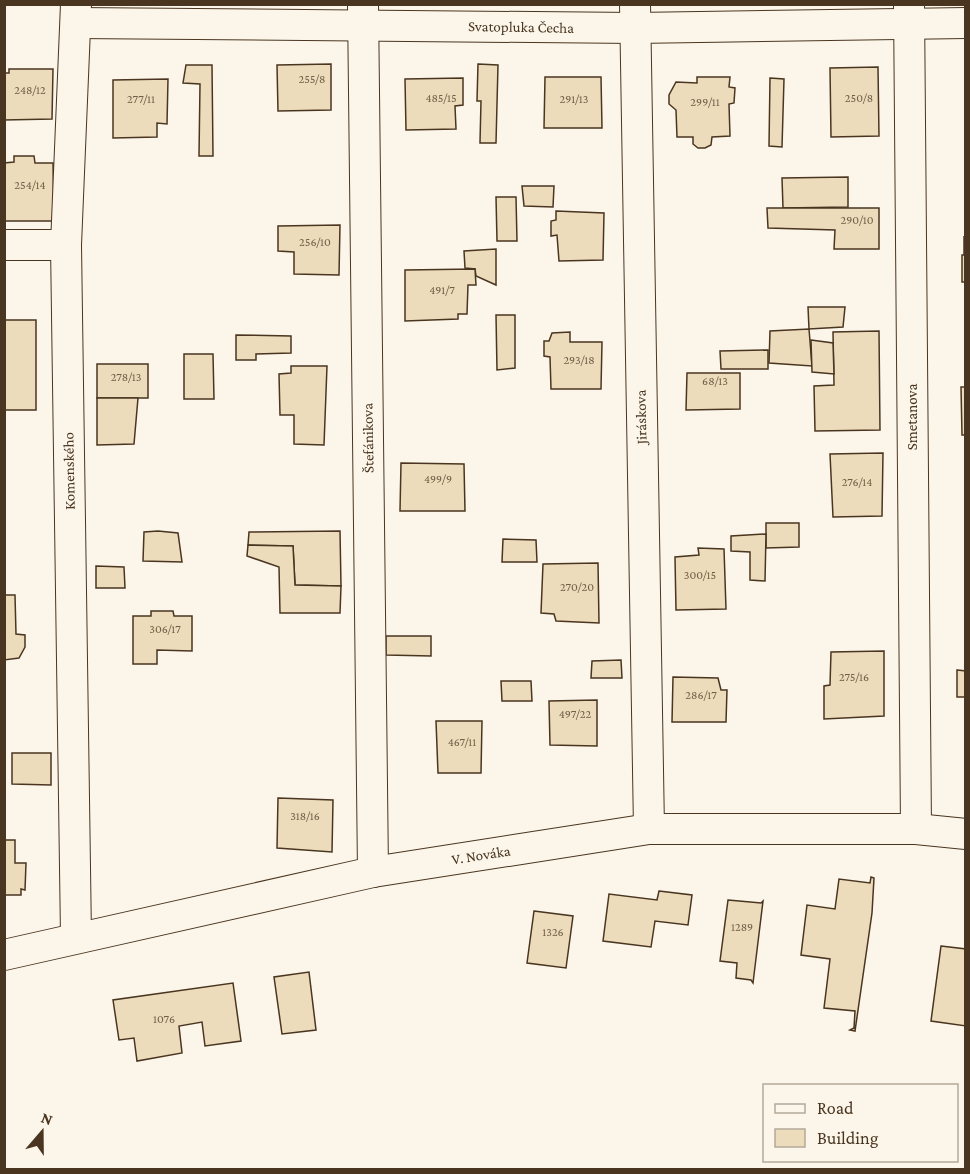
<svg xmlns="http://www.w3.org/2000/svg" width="970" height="1174" font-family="'Crimson Pro',serif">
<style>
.building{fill:#ecdcbc;stroke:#4a3520;stroke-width:1.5}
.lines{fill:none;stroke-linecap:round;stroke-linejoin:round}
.street-casing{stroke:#4a3520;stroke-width:32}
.street{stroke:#fbf6e9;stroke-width:30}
.labels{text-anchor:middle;stroke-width:4.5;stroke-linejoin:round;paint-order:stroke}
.number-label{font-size:12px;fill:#725f47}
.street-label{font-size:15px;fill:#4a3520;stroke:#fbf6e9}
</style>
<rect width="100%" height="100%" fill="#fbf6e9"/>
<!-- building -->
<g class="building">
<polygon points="331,64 331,110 278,111 277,65"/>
<polygon points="478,64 498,65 496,143 480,143 481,101 477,101"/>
<polygon points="186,65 212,65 213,156 199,156 200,84 183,83"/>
<polygon points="878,67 879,136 831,137 830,68"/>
<polygon points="9,69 53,69 52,119 4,120 4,73 9,73"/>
<polygon points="545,77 601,77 602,128 544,128"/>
<polygon points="697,77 730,77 729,87 735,88 734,103 729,104 730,136 712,137 711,145 705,148 698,148 693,144 693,137 677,137 676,110 669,104 669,95 676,82 697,83"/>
<polygon points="463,78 463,105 455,106 456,129 406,130 405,79"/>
<polygon points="770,78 784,79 782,147 769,146"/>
<polygon points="168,79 167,124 157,123 157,137 113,138 113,80"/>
<polygon points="14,156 34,156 35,163 53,163 54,221 4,221 4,163 14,162"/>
<polygon points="848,177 848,207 783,208 782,178"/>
<polygon points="522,186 554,186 553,207 524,206"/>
<polygon points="496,197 516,197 517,241 497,241"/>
<polygon points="767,208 879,208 879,249 834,249 835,230 768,228"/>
<polygon points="556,211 604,213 603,260 559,261 557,235 551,236 551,221 556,220"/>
<polygon points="340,225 339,275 294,274 294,252 278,251 278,226"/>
<polygon points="964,236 966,282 962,282 962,255 964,255"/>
<polygon points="496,249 496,285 476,276 475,269 465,268 464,251"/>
<polygon points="475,269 476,285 468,285 467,314 458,314 458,319 405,321 405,270"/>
<polygon points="808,307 845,307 843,327 809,329"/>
<polygon points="496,315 515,315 515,368 497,370"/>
<rect x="4" y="320" width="32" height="90"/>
<polygon points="809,329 812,366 769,363 770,331"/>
<polygon points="879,331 880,430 815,431 814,386 834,385 833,332"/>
<polygon points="570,332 570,342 602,342 601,389 551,389 550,357 544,356 544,341 549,341 552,333"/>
<polygon points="236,335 291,336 291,353 256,354 256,360 236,360"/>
<polygon points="811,340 833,343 834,374 812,372"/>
<polygon points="768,350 768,369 721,369 720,351"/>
<polygon points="184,354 213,354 214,399 184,399"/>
<rect x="97" y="364" width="51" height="34"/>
<polygon points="291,366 327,366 324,445 294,444 294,415 280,415 279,374 291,373"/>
<polygon points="687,373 740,373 740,409 686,410"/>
<polygon points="961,387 966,387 966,435 962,435"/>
<polygon points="97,398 138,398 134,444 97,445"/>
<polygon points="883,453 882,516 833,517 830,454"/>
<polygon points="401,463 464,464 465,511 400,511"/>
<polygon points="766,523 799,523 799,547 766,548"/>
<polygon points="158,531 178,533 182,562 143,561 144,532"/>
<polygon points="340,531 341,586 295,585 293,546 248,545 249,532"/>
<polygon points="766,534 765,581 750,580 750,552 731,551 731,536"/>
<polygon points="503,539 536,540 537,562 502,562"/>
<polygon points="248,545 293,546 295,585 341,586 340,613 280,613 279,567 247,556"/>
<polygon points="698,548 724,549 726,609 676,610 675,557 699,555"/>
<polygon points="598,563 599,623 556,621 554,614 541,613 543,564"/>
<polygon points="96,566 124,567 125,588 96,588"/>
<polygon points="4,595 15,595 16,634 25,635 25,647 19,658 4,660"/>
<polygon points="151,611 173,611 174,616 192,616 192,651 157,650 157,664 133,664 133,616 151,616"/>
<polygon points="386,636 431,636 431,656 386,655"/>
<polygon points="884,651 884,716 824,719 824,686 830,685 831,652"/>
<polygon points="621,660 622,678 591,678 592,661"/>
<polygon points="957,670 966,671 966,697 957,697"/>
<polygon points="673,677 718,678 721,690 727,690 726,722 672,722"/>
<polygon points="501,681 531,681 532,701 502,701"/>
<polygon points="597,700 597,746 550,745 549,701"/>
<polygon points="436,721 482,721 481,773 438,773"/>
<polygon points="12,753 51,753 51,785 12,784"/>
<polygon points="278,798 333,800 332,852 277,848"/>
<polygon points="4,840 15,840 15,863 26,863 25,890 21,889 21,895 4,895"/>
<polygon points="871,877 874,878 872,913 855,1031 850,1030 854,1028 855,1011 824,1008 830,959 801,955 807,905 835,909 839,879 870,883"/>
<polygon points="659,891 692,895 688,925 655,921 651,947 603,941 609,894 657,900"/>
<polygon points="728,900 761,903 763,901 753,983 751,980 736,978 737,963 720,961"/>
<polygon points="534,911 573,916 566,968 527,963"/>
<polygon points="941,946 966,949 966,1026 931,1021"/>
<polygon points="309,972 316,1030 282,1034 274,977"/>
<polygon points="233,983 241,1041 205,1046 202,1022 179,1026 182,1053 137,1061 134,1038 119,1040 113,1000"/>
</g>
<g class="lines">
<defs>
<g id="street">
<polyline points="635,4 649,829"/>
<polyline points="909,4 916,829"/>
<polyline points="363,5 373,872"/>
<polyline points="76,23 635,28 966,23"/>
<polyline points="4,245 66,245"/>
<polyline points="76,937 66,245 76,4"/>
<polyline points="4,955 373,872 649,829 916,829 966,834"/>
</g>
</defs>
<!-- street casing -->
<use href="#street" class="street-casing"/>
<!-- street -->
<use href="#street" class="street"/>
</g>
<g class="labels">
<!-- number labels -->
<g class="number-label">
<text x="312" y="83">255/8</text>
<text x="30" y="94">248/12</text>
<text x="441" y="102">485/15</text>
<text x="859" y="102">250/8</text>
<text x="141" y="103">277/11</text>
<text x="574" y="103">291/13</text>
<text x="705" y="106">299/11</text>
<text x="30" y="189">254/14</text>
<text x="857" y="224">290/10</text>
<text x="315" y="246">256/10</text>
<text x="442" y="294">491/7</text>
<text x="579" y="364">293/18</text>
<text x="126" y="381">278/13</text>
<text x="715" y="385">68/13</text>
<text x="438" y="483">499/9</text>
<text x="857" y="486">276/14</text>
<text x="700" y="579">300/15</text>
<text x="577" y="591">270/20</text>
<text x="165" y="633">306/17</text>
<text x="854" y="681">275/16</text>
<text x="701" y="699">286/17</text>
<text x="575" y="718">497/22</text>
<text x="462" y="746">467/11</text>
<text x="305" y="820">318/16</text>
<text x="742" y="931">1289</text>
<text x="553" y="936">1326</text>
<text x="164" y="1023">1076</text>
</g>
<!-- street labels -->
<g class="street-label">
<text transform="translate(521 27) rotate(1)" y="5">Svatopluka Čecha</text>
<text transform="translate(641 417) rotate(-91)" y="5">Jiráskova</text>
<text transform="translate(912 417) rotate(-90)" y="5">Smetanova</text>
<text transform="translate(368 438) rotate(-91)" y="5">Štefánikova</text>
<text transform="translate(69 471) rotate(-91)" y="5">Komenského</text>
<text transform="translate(481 855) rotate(-9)" y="5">V. Nováka</text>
</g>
</g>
<!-- border -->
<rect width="970" height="1174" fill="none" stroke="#4a3520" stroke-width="12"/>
<!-- legend -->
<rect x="763" y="1084" width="195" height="78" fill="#fbf6e9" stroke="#b4a999" stroke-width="1.5"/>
<rect x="775" y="1104" width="30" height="9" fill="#fbf6e9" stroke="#b4a999" stroke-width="1.5"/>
<text x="817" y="1114" font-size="18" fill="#4a3520">Road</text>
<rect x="775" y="1129" width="30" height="18" fill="#ecdcbc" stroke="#b4a999" stroke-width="1.5"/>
<text x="817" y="1144" font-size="18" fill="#4a3520">Building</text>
<!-- north arrow -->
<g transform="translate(42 1132) rotate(20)" stroke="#fbf6e9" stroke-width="4.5" paint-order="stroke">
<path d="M0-4.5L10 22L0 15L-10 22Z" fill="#4a3520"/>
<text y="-9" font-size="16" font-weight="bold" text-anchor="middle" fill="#4a3520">N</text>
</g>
</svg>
